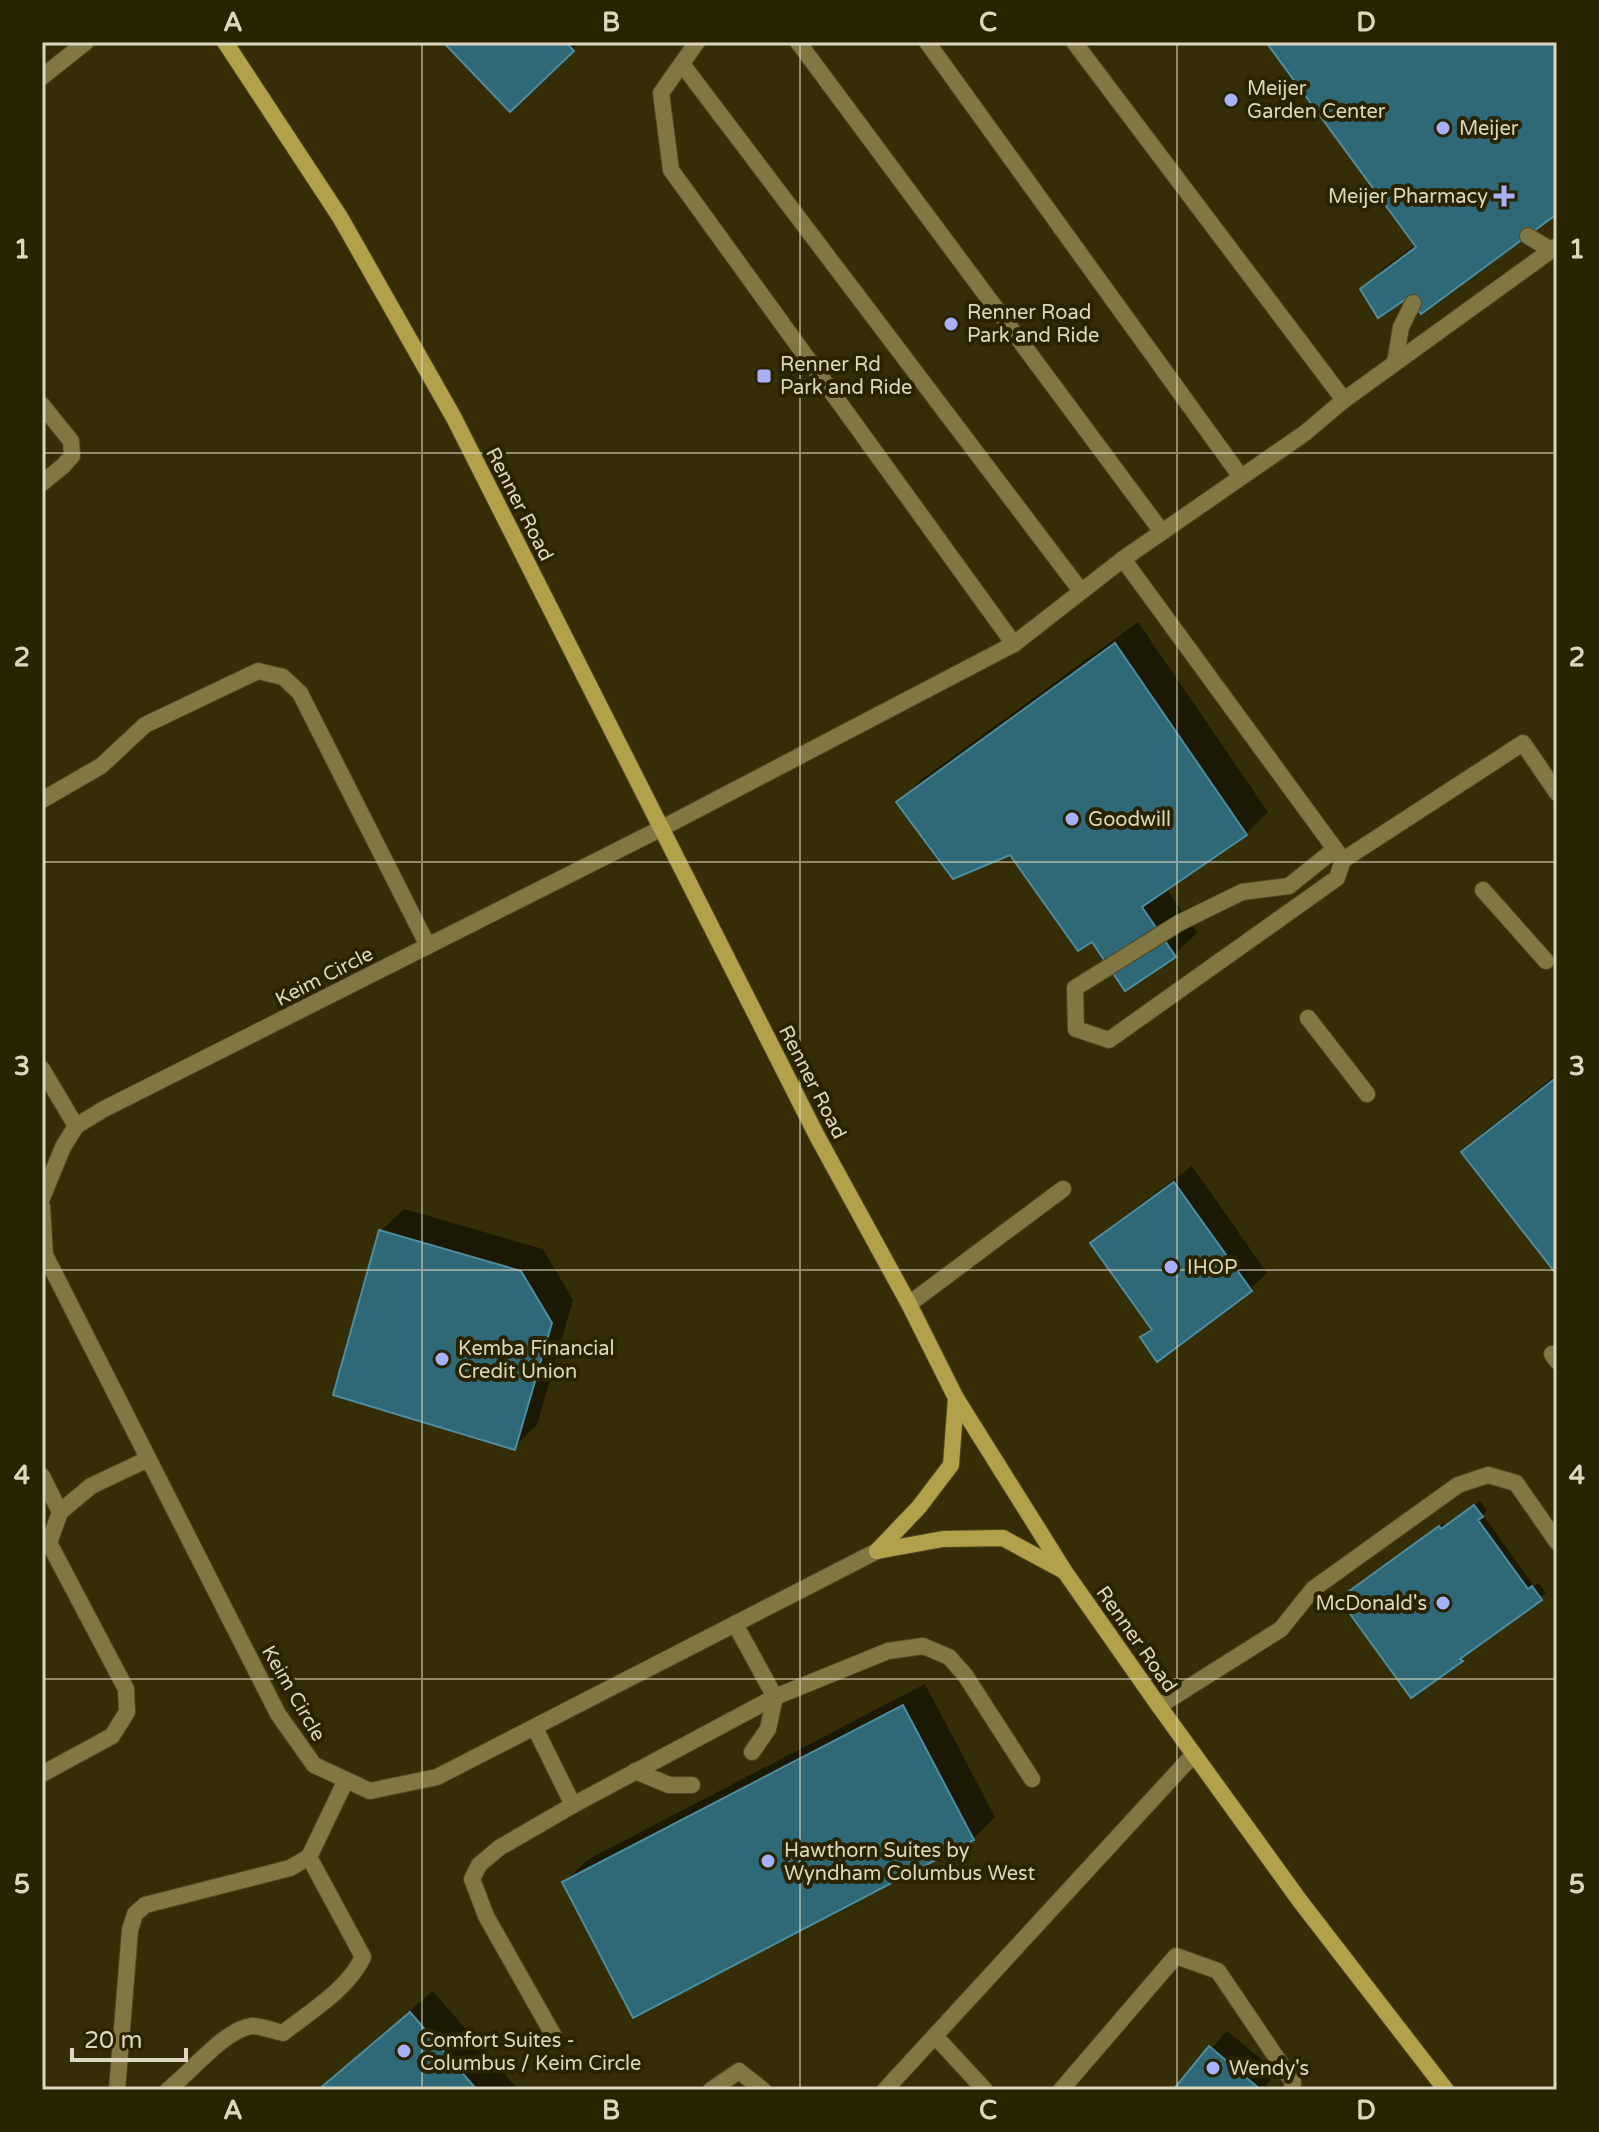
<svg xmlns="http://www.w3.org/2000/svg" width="1599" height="2132" font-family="'Varela Round',sans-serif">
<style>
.shadow{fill:#0007}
.building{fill:#2f6978;stroke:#4e8c9e;stroke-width:2}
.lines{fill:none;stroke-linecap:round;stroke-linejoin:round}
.lane-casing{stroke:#4f4823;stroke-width:18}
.street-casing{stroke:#4f4823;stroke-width:18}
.secondary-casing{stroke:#4f4823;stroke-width:18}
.lane{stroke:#817743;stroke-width:16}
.street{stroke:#817743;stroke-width:16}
.secondary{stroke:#b2a14a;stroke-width:16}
.grid{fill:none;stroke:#dcd7be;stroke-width:2;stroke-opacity:0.55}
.poi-dot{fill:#a8b0fc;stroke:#2a2300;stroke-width:3}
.labels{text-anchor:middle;stroke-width:8;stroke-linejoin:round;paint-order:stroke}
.poi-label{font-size:20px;fill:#dcd7be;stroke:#2a2300;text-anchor:start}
.street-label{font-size:20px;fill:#dcd7be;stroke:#2a2300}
.neatline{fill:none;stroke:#dcd7be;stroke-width:3}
.grid-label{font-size:26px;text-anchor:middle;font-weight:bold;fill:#dcd7be}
</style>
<rect width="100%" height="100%" fill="#342d06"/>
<!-- shadow -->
<g class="shadow">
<polygon points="446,42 580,42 510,110"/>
<polygon points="1268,42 1557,42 1557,211 1409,294 1362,289 1385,267 1416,244"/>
<polygon points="1138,622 1268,812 1246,834 1166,888 1197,933 1174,955 1092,939 1011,853 899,802 921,780"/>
<polygon points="1557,1074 1557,1272 1464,1152 1486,1130"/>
<polygon points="1192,1166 1267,1273 1250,1289 1142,1338 1152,1327 1093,1243 1110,1227"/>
<polygon points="404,1209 543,1249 573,1300 537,1425 514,1447 381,1231"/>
<polygon points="1480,1501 1487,1510 1483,1515 1534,1586 1538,1583 1546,1593 1412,1695 1356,1600 1356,1587 1444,1523 1446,1526"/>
<polygon points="925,1684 995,1817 973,1839 565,1882 587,1860"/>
<polygon points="433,1991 516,2087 513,2090 317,2090"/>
<polygon points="1227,2031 1277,2072 1262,2090 1176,2090"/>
</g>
<!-- building -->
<g class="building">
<polygon points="443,42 566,42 574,51 510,112"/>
<polygon points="1266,42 1557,42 1557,214 1421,314 1409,297 1378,318 1360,289 1416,247"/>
<polygon points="1115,643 1247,835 1142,907 1176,957 1125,991 1092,942 1078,951 1010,855 953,879 896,802"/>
<polygon points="1557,1077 1557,1275 1461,1152"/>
<polygon points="1174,1182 1252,1291 1157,1362 1140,1337 1152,1330 1090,1243"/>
<polygon points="379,1230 521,1271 552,1323 515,1450 333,1395"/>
<polygon points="1474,1505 1483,1517 1478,1520 1528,1589 1532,1586 1542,1600 1460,1659 1463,1661 1411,1698 1345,1607 1354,1600 1348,1592 1439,1526 1441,1529"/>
<polygon points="903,1705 974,1840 633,2018 562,1882"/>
<polygon points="410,2012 477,2090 318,2090"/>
<polygon points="1209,2046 1261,2090 1173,2090"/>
</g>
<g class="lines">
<defs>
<g id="lane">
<polyline points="697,42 661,93 671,170 1014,644"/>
<polyline points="798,42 1162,532"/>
<polyline points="927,42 1241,477"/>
<polyline points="1074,42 1344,400"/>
<polyline points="682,64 1081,591"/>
<polyline points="1528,236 1551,250"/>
<polyline points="1395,363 1401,327 1413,303"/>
<polyline points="42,405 71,441 72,456 63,466 42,483"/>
<polyline points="1123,559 1343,860 1523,743 1557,793"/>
<polyline points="42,800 101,766 145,725 258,671 283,677 300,693 428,946"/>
<polyline points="662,828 1014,644 1123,559 1305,433 1344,400 1557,246"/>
<polyline points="1335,849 1289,886 1242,892 1179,923 1075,988 1076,1029 1109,1040 1337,878 1343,860"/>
<polyline points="1483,890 1546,961"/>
<polyline points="1308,1018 1367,1094"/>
<polyline points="42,1069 76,1126"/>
<polyline points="909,1304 1063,1189"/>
<polyline points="1552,1354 1557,1361"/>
<polyline points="42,1476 60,1512"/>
<polyline points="735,1624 775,1697 768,1729 752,1752"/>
<polyline points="1159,1706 1281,1629 1313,1589 1458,1485 1488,1475 1516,1483 1557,1542"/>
<polyline points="535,1728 573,1805"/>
<polyline points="635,1771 669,1785 692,1785"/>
<polyline points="42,1774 112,1736 127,1712 126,1689 49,1543 60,1512 91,1486 148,1459"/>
<polyline points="935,2036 985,2090"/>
<polyline points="555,2038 486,1916 472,1879 479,1865 499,1848 573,1805 775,1697 888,1651 923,1646 949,1657 965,1675 1032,1779"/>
<polyline points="117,2090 130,1930 135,1914 145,1905 290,1868 309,1857 346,1780"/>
<path d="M168,2090C190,2073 225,2029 252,2026C261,2026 274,2031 283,2033C311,2011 347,1990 363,1957L309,1857"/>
<polyline points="711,2090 739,2071 763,2090"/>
<polyline points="885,2090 1194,1754"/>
<polyline points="1061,2090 1176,1956 1218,1971 1293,2082 1292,2090"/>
</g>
<g id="street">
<polyline points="42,77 86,42"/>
<polyline points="42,1198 63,1147 76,1126 104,1109 662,828"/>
<polyline points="42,1206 45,1255 278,1714 314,1765 370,1791 437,1777 877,1551"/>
</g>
<g id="secondary">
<polyline points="225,42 340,217 454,418 817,1136 909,1304 956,1398 1065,1572 1159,1706 1300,1901 1446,2090"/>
<polyline points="877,1551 943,1539 1003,1538 1064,1571"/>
<polyline points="877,1551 919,1507 951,1465 956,1398"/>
</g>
</defs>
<!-- lane casing -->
<use href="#lane" class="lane-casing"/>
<!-- street casing -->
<use href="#street" class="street-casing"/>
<!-- secondary casing -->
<use href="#secondary" class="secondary-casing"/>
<!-- lane -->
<use href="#lane" class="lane"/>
<!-- street -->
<use href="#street" class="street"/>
<!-- secondary -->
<use href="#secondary" class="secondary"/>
</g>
<!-- grid -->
<path class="grid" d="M422,42V2090M800,42V2090M1177,42V2090M42,453H1557M42,862H1557M42,1270H1557M42,1679H1557"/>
<!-- markers -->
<g class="poi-dot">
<circle cx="1231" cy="100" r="8"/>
<circle cx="1443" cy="128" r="8"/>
<path d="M1500 184h8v8h8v8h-8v8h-8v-8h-8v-8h8z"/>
<circle cx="951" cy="324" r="8"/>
<rect x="756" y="368" width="16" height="16" rx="4"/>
<circle cx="1072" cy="819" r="8"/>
<circle cx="1171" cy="1267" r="8"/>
<circle cx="442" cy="1359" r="8"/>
<circle cx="1443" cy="1603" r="8"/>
<circle cx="768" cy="1861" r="8"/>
<circle cx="404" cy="2051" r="8"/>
<circle cx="1213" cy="2068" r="8"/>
</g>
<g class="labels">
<!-- poi labels -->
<g class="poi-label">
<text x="1247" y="95">Meijer<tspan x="1247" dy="23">Garden Center</tspan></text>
<text x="1459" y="135">Meijer</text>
<text x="1488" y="203" text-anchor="end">Meijer Pharmacy</text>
<text x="967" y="319">Renner Road<tspan x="967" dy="23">Park and Ride</tspan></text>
<text x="780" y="371">Renner Rd<tspan x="780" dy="23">Park and Ride</tspan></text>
<text x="1088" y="826">Goodwill</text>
<text x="1187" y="1274">IHOP</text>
<text x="458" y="1355">Kemba Financial<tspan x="458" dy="23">Credit Union</tspan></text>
<text x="1427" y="1610" text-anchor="end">McDonald's</text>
<text x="784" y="1857">Hawthorn Suites by<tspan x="784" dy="23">Wyndham Columbus West</tspan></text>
<text x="420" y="2047">Comfort Suites -<tspan x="420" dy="23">Columbus / Keim Circle</tspan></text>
<text x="1229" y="2075">Wendy's</text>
</g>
<!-- street labels -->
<g class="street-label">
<text transform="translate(520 504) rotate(63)" y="7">Renner Road</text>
<text transform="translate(324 976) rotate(-27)" y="7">Keim Circle</text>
<text transform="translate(813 1082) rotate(63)" y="7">Renner Road</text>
<text transform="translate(1137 1639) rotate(55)" y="7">Renner Road</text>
<text transform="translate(294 1693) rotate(60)" y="7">Keim Circle</text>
</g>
</g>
<!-- border -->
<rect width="1599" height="2132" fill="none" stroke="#2a2300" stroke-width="88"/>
<!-- scale -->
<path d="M72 2048v12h114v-12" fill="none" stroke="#dcd7be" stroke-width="4"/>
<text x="84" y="2048" font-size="24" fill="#dcd7be" stroke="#2a2300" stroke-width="6" paint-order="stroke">20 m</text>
<rect x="44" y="44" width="1511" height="2044" class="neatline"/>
<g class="grid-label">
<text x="233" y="31">A</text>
<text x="611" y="31">B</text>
<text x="988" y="31">C</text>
<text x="1366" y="31">D</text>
<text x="22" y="258">1</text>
<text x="1577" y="258">1</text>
<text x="22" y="666">2</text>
<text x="1577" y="666">2</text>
<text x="22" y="1075">3</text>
<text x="1577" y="1075">3</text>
<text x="22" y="1484">4</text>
<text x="1577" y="1484">4</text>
<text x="22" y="1893">5</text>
<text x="1577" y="1893">5</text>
<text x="233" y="2119">A</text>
<text x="611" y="2119">B</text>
<text x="988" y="2119">C</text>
<text x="1366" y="2119">D</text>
</g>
</svg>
